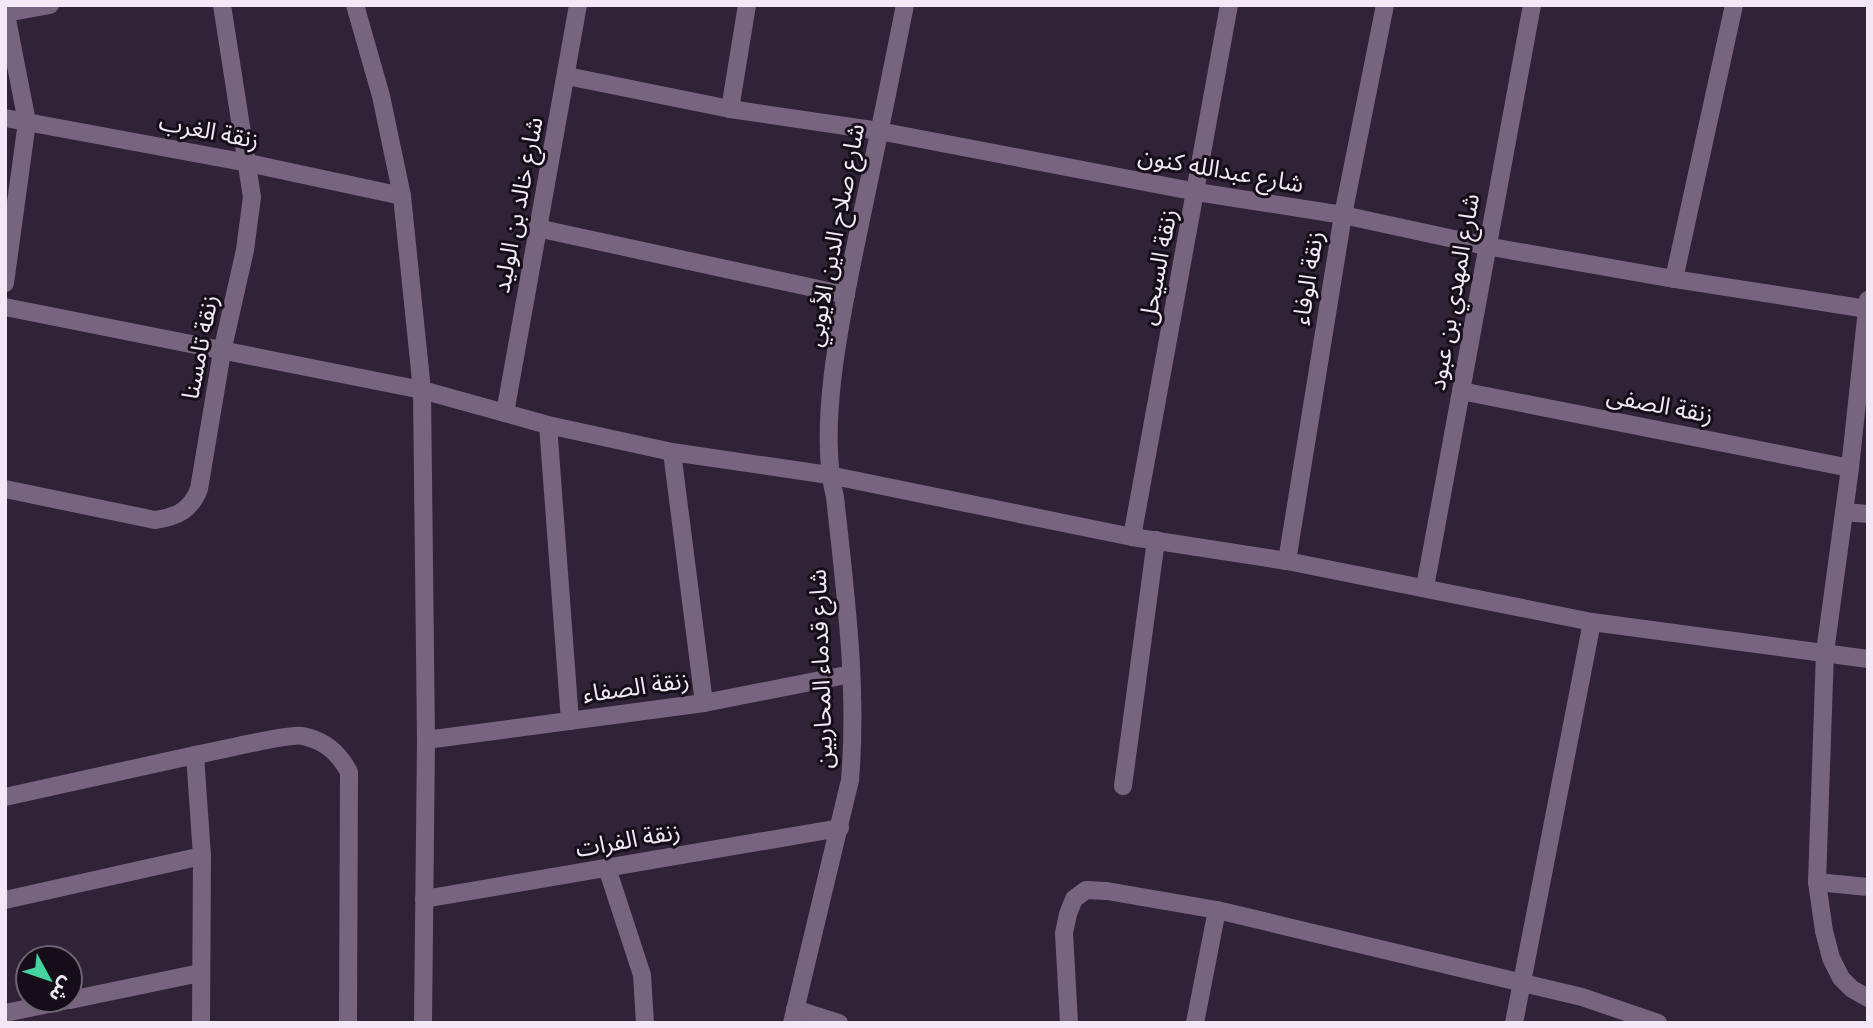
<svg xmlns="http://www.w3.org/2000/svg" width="1873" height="1028" font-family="Ubuntu,'Noto Sans Arabic',sans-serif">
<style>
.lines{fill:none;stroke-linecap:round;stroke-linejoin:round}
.minor{stroke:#77657f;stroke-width:18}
.labels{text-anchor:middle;stroke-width:6;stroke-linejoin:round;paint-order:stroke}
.street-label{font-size:24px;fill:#f2e8f6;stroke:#150e18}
</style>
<rect width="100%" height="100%" fill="#302237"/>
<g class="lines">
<!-- minor -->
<g class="minor">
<polyline points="355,5 381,96 402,196 422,390 426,740 423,1023"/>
<polyline points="5,9 27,122 5,283"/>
<polyline points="6,13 50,5"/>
<polyline points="567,76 730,109 879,131 1197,192 1343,215 1486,246 1674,279 1867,309"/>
<polyline points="730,109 747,5"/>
<polyline points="5,118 248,163 402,196"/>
<polyline points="537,228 846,295"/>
<polyline points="1674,279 1734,5"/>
<polyline points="1868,300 1850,468 1825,652 1817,882 1824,931 1831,958 1841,978 1852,989 1868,998"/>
<polyline points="5,307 422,390 548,425 672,452 829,475 1132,537 1287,561 1592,622 1868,659"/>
<polyline points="1461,391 1850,468"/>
<polyline points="505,413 578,5"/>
<polyline points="548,425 570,721"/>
<polyline points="672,452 704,703"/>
<path d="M5,489L155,520C177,517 191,510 199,489L222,352L245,250L252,197L222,5"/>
<polyline points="1844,512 1868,514"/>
<polyline points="1132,537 1229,5"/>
<polyline points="1287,561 1343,215 1385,5"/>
<polyline points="1425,587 1532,5"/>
<polyline points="426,740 704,703 851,674"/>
<path d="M195,755C214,752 290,733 303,736C325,741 338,752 349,772L348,1023"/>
<polyline points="1123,786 1156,540"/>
<polyline points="5,797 195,755 202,856 201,1023"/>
<polyline points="607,868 642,975 645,1023"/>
<polyline points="1817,882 1868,887"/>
<polyline points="424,899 840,828"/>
<polyline points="5,900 202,856"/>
<polyline points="70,1000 200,973"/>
<polyline points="795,1009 839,1023"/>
<polyline points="5,1013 68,1000"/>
<path d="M792,1023L850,780C858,686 845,590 835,497C816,424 844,303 859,229C875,154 890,80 905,5"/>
<polyline points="1069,1023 1064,933 1068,914 1074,899 1086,890 1107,891 1217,910 1582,997 1658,1023"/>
<polyline points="1195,1023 1217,910"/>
<polyline points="1514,1023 1592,622"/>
</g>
</g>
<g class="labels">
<!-- street labels -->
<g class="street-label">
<text transform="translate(209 131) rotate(11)" y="8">زنقة الغرب</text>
<text transform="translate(1221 170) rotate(10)" y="8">شارع عبدالله كنون</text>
<text transform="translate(518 205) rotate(-79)" y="8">شارع خالد بن الوليد</text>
<text transform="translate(835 235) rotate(-79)" y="8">شارع صلاح الدين الأيوبي</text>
<text transform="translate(1158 267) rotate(-79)" y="8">زنقة السيحل</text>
<text transform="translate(1308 278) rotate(-81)" y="8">زنقة الوفاء</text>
<text transform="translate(1454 292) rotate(-80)" y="8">شارع المهدي بن عبود</text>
<text transform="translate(200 347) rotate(-79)" y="8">زنقة تامسنا</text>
<text transform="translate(1660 405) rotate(11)" y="8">زنقة الصفى</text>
<text transform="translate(821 669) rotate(-92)" y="8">شارع قدماء المحاربين</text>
<text transform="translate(636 687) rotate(-8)" y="8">زنقة الصفاء</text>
<text transform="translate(628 840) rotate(-10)" y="8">زنقة الفرات</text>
</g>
</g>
<!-- border -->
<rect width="1873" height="1028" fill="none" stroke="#f2e8f6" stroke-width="14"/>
<!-- north arrow -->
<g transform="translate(49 979) rotate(130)"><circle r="33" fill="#150e18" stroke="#6d6571" stroke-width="2"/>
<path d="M0-5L12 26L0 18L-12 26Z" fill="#43d4a0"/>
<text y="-10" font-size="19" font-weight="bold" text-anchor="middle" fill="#f2e8f6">ش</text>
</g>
</svg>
